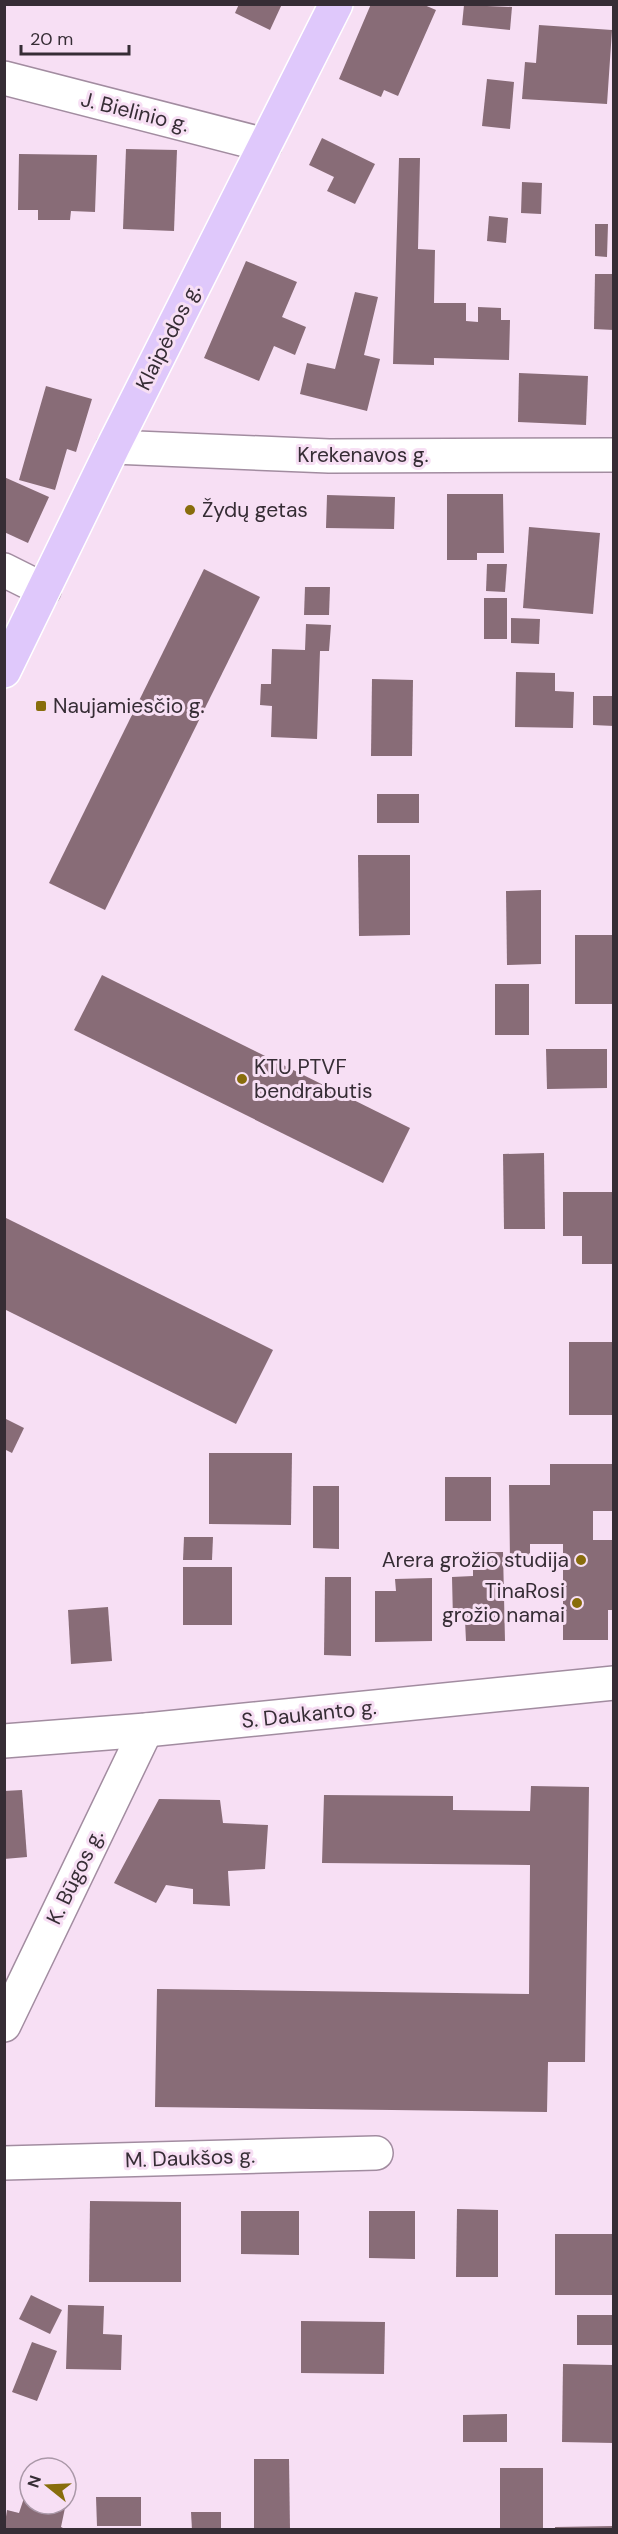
<svg xmlns="http://www.w3.org/2000/svg" width="618" height="2534" font-family="'DM Sans',sans-serif">
<style>
.building{fill:#886c77}
.lines{fill:none;stroke-linecap:round;stroke-linejoin:round}
.minor-casing{stroke:#a28ca0;stroke-width:36}
.highway-casing{stroke:#fff;stroke-width:36}
.minor{stroke:#fff;stroke-width:33}
.highway{stroke:#dfc8fb;stroke-width:33}
.poi-dot{fill:#886d0c;stroke:#f7dff4;stroke-width:2}
.labels{text-anchor:middle;stroke-width:6;stroke-linejoin:round;paint-order:stroke}
.street-label{font-size:21px;fill:#362d35;stroke:#f7dff4}
.poi-label{font-size:21px;fill:#362d35;stroke:#f7dff4;text-anchor:start}
</style>
<rect width="100%" height="100%" fill="#f7dff4"/>
<!-- building -->
<g class="building">
<polygon points="239,4 282,4 270,30 235,13"/>
<polygon points="371,4 422,4 436,10 398,96 384,90 381,97 339,79"/>
<polygon points="464,5 512,7 510,30 462,25"/>
<polygon points="539,25 612,30 607,104 522,99 525,62 536,63"/>
<polygon points="487,79 514,82 510,129 482,126"/>
<polygon points="322,138 375,164 355,204 327,191 334,177 309,165"/>
<polygon points="126,149 177,150 174,231 123,229"/>
<polygon points="19,154 97,155 95,212 71,211 70,220 38,220 38,210 18,210"/>
<polygon points="399,158 420,158 418,249 435,250 434,303 466,303 466,321 478,322 478,307 501,308 501,320 510,320 509,360 434,358 434,365 393,364"/>
<polygon points="522,182 542,183 541,214 521,213"/>
<polygon points="489,216 508,218 506,243 487,241"/>
<polygon points="595,224 608,224 607,257 595,256"/>
<polygon points="246,261 297,282 282,317 306,327 295,355 274,346 259,381 204,358"/>
<polygon points="595,274 614,274 614,330 594,329"/>
<polygon points="355,292 378,297 364,355 380,359 367,411 300,394 307,363 335,369"/>
<polygon points="519,373 588,376 586,425 518,422"/>
<polygon points="46,386 92,399 76,452 67,449 55,490 19,480"/>
<polygon points="4,477 49,497 28,543 4,532"/>
<polygon points="447,494 503,494 504,553 477,553 477,560 447,560"/>
<polygon points="327,495 395,497 394,529 326,528"/>
<polygon points="529,527 600,533 593,614 523,608"/>
<polygon points="487,564 507,564 505,592 486,591"/>
<polygon points="204,569 260,597 105,910 49,883"/>
<polygon points="305,587 330,587 329,615 304,615"/>
<rect x="484" y="598" width="23" height="41"/>
<polygon points="511,618 540,619 539,644 511,643"/>
<polygon points="306,624 331,625 329,651 320,651 317,739 271,737 272,706 260,705 261,684 271,684 272,649 305,650"/>
<polygon points="516,672 555,673 555,691 574,692 573,728 515,727"/>
<polygon points="372,679 413,680 412,756 371,756"/>
<polygon points="593,696 614,696 614,726 593,725"/>
<rect x="377" y="794" width="42" height="29"/>
<polygon points="358,855 410,855 410,935 359,936"/>
<polygon points="541,890 541,964 507,965 506,891"/>
<rect x="575" y="935" width="39" height="69"/>
<polygon points="102,975 410,1128 383,1183 74,1030"/>
<rect x="495" y="984" width="34" height="51"/>
<polygon points="546,1049 607,1049 607,1088 547,1089"/>
<polygon points="544,1153 545,1229 504,1229 503,1154"/>
<polygon points="563,1192 614,1192 614,1264 582,1264 582,1236 563,1236"/>
<polygon points="4,1217 273,1350 236,1424 4,1309"/>
<rect x="569" y="1342" width="45" height="73"/>
<polygon points="4,1418 24,1428 12,1453 4,1449"/>
<polygon points="209,1453 292,1453 291,1525 209,1524"/>
<polygon points="550,1464 614,1464 614,1511 593,1511 593,1540 614,1540 614,1610 608,1610 608,1640 563,1640 563,1544 530,1544 530,1560 510,1560 509,1485 550,1485"/>
<rect x="445" y="1477" width="46" height="44"/>
<polygon points="313,1486 339,1486 339,1549 313,1548"/>
<polygon points="184,1537 213,1537 212,1560 183,1560"/>
<polygon points="473,1552 503,1552 505,1641 466,1641 465,1620 453,1620 452,1577 473,1576"/>
<rect x="183" y="1567" width="49" height="58"/>
<polygon points="325,1577 351,1577 351,1656 324,1655"/>
<polygon points="432,1578 432,1641 375,1642 375,1591 396,1591 395,1579"/>
<polygon points="108,1607 112,1661 71,1664 68,1610"/>
<polygon points="531,1786 589,1787 585,2062 548,2062 547,2112 155,2107 157,1989 529,1994 530,1865 322,1863 324,1795 453,1796 453,1810 530,1811"/>
<polygon points="22,1790 27,1857 4,1859 4,1791"/>
<polygon points="159,1799 220,1800 223,1823 268,1825 265,1869 228,1871 230,1906 193,1904 193,1889 166,1885 156,1903 114,1883"/>
<polygon points="90,2201 181,2202 181,2282 89,2282"/>
<polygon points="457,2209 498,2210 498,2277 456,2277"/>
<polygon points="241,2211 299,2211 299,2255 241,2254"/>
<polygon points="369,2211 415,2211 415,2259 369,2258"/>
<rect x="555" y="2234" width="59" height="61"/>
<polygon points="31,2295 62,2310 50,2334 19,2319"/>
<polygon points="68,2305 104,2306 103,2334 122,2335 121,2370 66,2369"/>
<rect x="577" y="2315" width="37" height="30"/>
<polygon points="301,2321 385,2322 384,2374 301,2373"/>
<polygon points="32,2342 57,2351 37,2401 12,2392"/>
<polygon points="563,2364 614,2365 614,2443 562,2442"/>
<polygon points="507,2414 507,2442 463,2442 463,2415"/>
<polygon points="254,2459 289,2459 290,2530 254,2530"/>
<rect x="500" y="2468" width="43" height="62"/>
<polygon points="96,2497 141,2497 141,2526 97,2526"/>
<polygon points="24,2498 30,2499 30,2504 49,2504 65,2508 61,2527 67,2530 4,2530 7,2510 19,2513"/>
<polygon points="191,2512 221,2512 221,2530 192,2530"/>
<polygon points="614,2526 614,2530 555,2530 555,2527"/>
</g>
<g class="lines">
<defs>
<g id="minor">
<polyline points="4,78 265,145"/>
<polyline points="113,447 329,456 614,455"/>
<polyline points="4,570 44,590"/>
<polyline points="4,1741 146,1730 614,1683"/>
<polyline points="4,2025 146,1730"/>
<polyline points="4,2163 376,2153"/>
</g>
<polyline id="highway" points="4,671 113,447 336,4"/>
</defs>
<!-- minor casing -->
<use href="#minor" class="minor-casing"/>
<!-- highway casing -->
<use href="#highway" class="highway-casing"/>
<!-- minor -->
<use href="#minor" class="minor"/>
<!-- highway -->
<use href="#highway" class="highway"/>
</g>
<!-- markers -->
<g class="poi-dot">
<circle cx="190" cy="510" r="6"/>
<rect x="35" y="700" width="12" height="12" rx="3"/>
<circle cx="242" cy="1079" r="6"/>
<circle cx="581" cy="1560" r="6"/>
<circle cx="577" cy="1603" r="6"/>
</g>
<g class="labels">
<!-- street labels -->
<g class="street-label">
<text transform="translate(135 112) rotate(14)" y="7">J. Bielinio g.</text>
<text transform="translate(168 337) rotate(-63)" y="7">Klaipėdos g.</text>
<text x="363" y="462">Krekenavos g.</text>
<text transform="translate(309 1714) rotate(-6)" y="7">S. Daukanto g.</text>
<text transform="translate(75 1877) rotate(-64)" y="7">K. Būgos g.</text>
<text transform="translate(190 2158) rotate(-2)" y="7">M. Daukšos g.</text>
</g>
<!-- poi labels -->
<g class="poi-label">
<text x="202" y="517">Žydų getas</text>
<text x="53" y="713">Naujamiesčio g.</text>
<text x="254" y="1074">KTU PTVF<tspan x="254" dy="24">bendrabutis</tspan></text>
<text x="569" y="1567" text-anchor="end">Arera grožio studija</text>
<text x="565" y="1598" text-anchor="end">TinaRosi<tspan x="565" dy="24">grožio namai</tspan></text>
</g>
</g>
<!-- border -->
<rect width="618" height="2534" fill="none" stroke="#362d35" stroke-width="12"/>
<!-- north arrow -->
<g transform="translate(48 2486) rotate(288)"><circle r="28" fill="#f7dff4" stroke="#aa98a8" stroke-width="1.5"/>
<path d="M0-4.5L10 22L0 15L-10 22Z" fill="#886d0c"/>
<text y="-9" font-size="16" font-weight="bold" text-anchor="middle" fill="#362d35">N</text>
</g>
<!-- scale -->
<path d="M21 45v9h108v-9" fill="none" stroke="#362d35" stroke-width="3"/>
<text x="30" y="45" font-size="18" fill="#362d35" stroke="#f7dff4" stroke-width="4.5" paint-order="stroke">20 m</text>
</svg>
